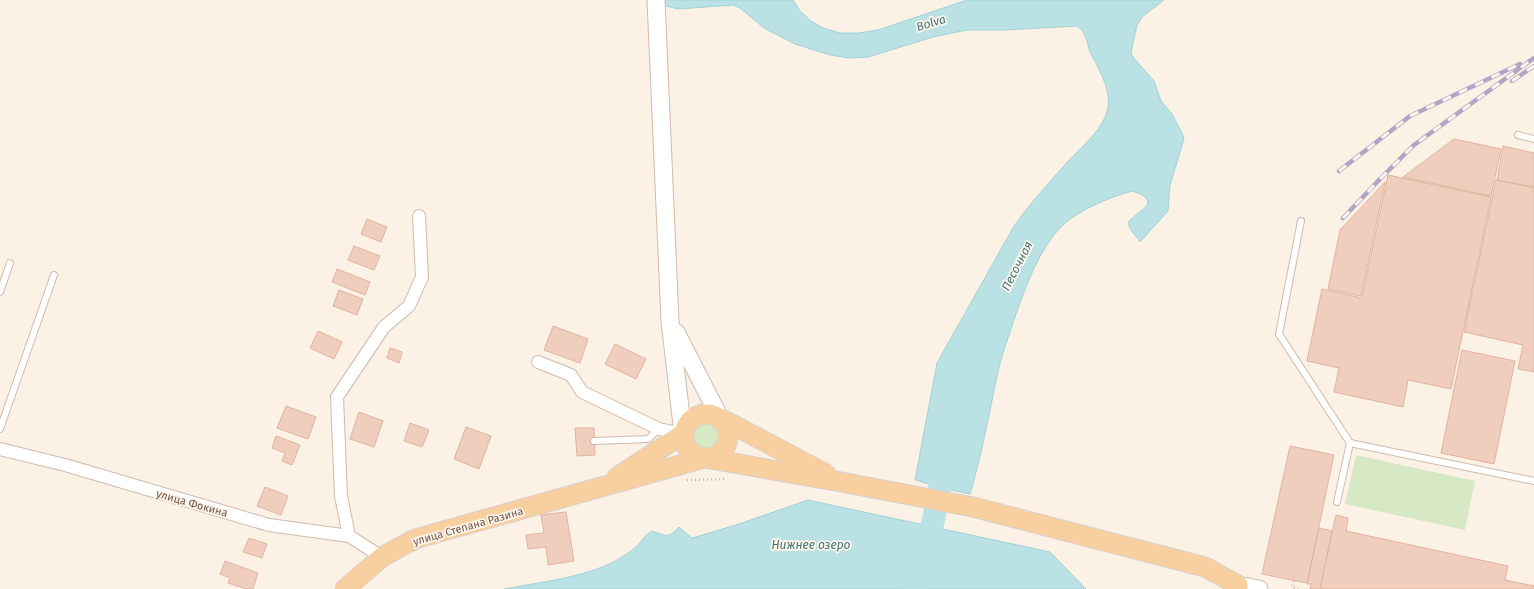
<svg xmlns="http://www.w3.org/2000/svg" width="1534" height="589" font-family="'Fira Sans',sans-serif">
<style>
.green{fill:#d6e9c4}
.water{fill:#bae2e5;stroke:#a1d2d6}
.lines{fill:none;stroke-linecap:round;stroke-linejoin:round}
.river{stroke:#bae2e5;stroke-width:23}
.building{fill:#f0cebe;stroke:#e2b39f}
.lane-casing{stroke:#cfbaaf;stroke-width:8}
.street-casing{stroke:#cfbaaf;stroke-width:14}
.secondary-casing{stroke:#d2baac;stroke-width:19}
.primary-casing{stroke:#d8d0cd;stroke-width:21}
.path{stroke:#d5b1a1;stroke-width:2.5;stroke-dasharray:1 3;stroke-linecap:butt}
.lane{stroke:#fff;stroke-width:6}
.street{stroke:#fff;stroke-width:12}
.secondary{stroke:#fff;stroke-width:17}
.primary{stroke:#f8d0a0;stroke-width:19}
.rail-casing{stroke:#b3a4c5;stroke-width:4.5}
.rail{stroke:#fef5eb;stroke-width:3;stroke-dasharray:9;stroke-linecap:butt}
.labels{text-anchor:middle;stroke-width:3.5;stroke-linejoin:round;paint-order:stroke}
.street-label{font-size:11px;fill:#74564b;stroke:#fef5eb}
.water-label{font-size:12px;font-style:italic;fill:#407478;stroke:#fef5eb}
</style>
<rect width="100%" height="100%" fill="#fcf1e5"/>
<!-- green -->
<g class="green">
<circle cx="706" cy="436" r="12"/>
<polygon points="1356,455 1475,481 1465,530 1345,504"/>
</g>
<!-- water -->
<g class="water">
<path d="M656,0H793L800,11L811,21L823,28L840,33H859L878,30L967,0H1164L1142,17L1137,25L1131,52L1132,56L1154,81L1161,101L1172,114L1182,133L1184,139L1170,185L1168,211L1140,242C1136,234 1127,230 1129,221L1147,206L1148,201L1143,195L1132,191C1110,197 1076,211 1060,228C1039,250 1026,286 1016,314C1010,333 1002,353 998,372C989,413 982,454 970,494L951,490L915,480L937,363L1014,226C1029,205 1046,186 1063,167C1078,149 1104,131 1108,107C1111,92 1100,70 1093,58C1086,47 1089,34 1077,26L1006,30H967L933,37L868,57L849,58L830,55L795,44L764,28L740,8L733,5L678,9L662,5Z"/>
<path d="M808,500L1050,552L1086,589H504C540,582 591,577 622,557C627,554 633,550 637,546C642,541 645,535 652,531C665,535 667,540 679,527L692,538L739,524Z"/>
</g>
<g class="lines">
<!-- river -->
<polyline class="river" points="915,589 923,572 946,457"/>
</g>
<!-- building -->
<g class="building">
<polygon points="1454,139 1501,149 1491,196 1403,177"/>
<polygon points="1503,146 1534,153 1534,187 1497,180"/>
<polygon points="1388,175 1491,197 1451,389 1408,380 1403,407 1334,392 1339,368 1307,361 1322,289 1362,298"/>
<polygon points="1496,180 1534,188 1534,372 1518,369 1523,345 1464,332"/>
<polygon points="1385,182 1361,296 1328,289 1340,230"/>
<polygon points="367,219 387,227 381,242 361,234"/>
<polygon points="354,246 380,256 374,270 348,260"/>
<polygon points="337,269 370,282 365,295 332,282"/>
<polygon points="339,290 363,299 357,315 333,306"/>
<polygon points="553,326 588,339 580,363 544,350"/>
<polygon points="318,331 342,342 334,359 310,348"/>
<polygon points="615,344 646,359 636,379 605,364"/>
<polygon points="390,348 402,352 399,363 387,358"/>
<polygon points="1462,350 1515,361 1494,464 1441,453"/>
<polygon points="286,406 316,417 308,439 277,428"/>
<polygon points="359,412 383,421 374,447 350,439"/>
<polygon points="410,423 429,430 422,447 404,441"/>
<polygon points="466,427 491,436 479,469 454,459"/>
<polygon points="575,428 594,428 595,455 577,456"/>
<polygon points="276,436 300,445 292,465 282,461 285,453 272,448"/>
<polygon points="1290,446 1334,455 1307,583 1262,574"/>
<polygon points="265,487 288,496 281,515 257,506"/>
<polygon points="566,512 574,561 548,565 546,547 528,549 526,535 544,533 541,515"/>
<polygon points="1336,515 1348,518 1346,531 1508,566 1505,580 1534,586 1534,589 1326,589 1320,588"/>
<polygon points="1319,528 1332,531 1320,589 1310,589 1311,584 1307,584"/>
<polygon points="249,538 267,544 262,558 243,552"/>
<polygon points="225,561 258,573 253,589 246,589 228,583 230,578 220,574"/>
</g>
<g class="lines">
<defs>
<g id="lane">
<polyline points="1518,135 1534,139"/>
<polyline points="1301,221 1279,334 1350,443"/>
<polyline points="0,292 10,263"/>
<polyline points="0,429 54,275"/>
<polyline points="594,441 648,439 659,429"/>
<polyline points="1337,502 1350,443 1534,481"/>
</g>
<g id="street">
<polyline points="538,362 571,375 582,392 659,429 683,434"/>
<polyline points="0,449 65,465 269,525 349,536 382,557"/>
<polyline points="349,536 341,496 337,397 384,327 409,306 422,277 419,216"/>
</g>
<g id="secondary">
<polyline points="656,0 670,321 683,434"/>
<polyline points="676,332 720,418"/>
<polyline points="1238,585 1259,589"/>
</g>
<g id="primary">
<circle cx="706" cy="436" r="22"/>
<polyline points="720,418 826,474"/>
<polyline points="617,477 683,434"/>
<polyline points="345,589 382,557 415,539 705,458 841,482 973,507 1205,567 1238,585 1238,589"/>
</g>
</defs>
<!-- lane casing -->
<use href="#lane" class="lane-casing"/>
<!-- street casing -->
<use href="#street" class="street-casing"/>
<!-- secondary casing -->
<use href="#secondary" class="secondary-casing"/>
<!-- primary casing -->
<use href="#primary" class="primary-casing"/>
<!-- path -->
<g class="path">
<polyline points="687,480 724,479"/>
<polyline points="1294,581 1292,587 1299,589"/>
</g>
<!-- lane -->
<use href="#lane" class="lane"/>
<!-- street -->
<use href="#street" class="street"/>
<!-- secondary -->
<use href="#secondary" class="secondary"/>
<!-- primary -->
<use href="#primary" class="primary"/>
<defs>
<g id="rail">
<polyline points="1512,81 1534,66"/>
<polyline points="1339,171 1410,116 1520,64"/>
<polyline points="1343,218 1380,179 1414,145 1534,58"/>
</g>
</defs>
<!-- rail casing -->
<use href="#rail" class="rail-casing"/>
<!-- rail -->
<use href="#rail" class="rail"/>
</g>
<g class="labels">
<!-- street labels -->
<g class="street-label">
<text transform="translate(192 503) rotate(16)" y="4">улица Фокина</text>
<text transform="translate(468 526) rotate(-16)" y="4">улица Степана Разина</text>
</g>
<!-- water labels -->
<g class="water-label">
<text transform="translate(931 23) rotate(-17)" y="4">Bolva</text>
<text transform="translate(1017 266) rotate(-63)" y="4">Песочная</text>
<text x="811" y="549">Нижнее озеро</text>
</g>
</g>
</svg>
